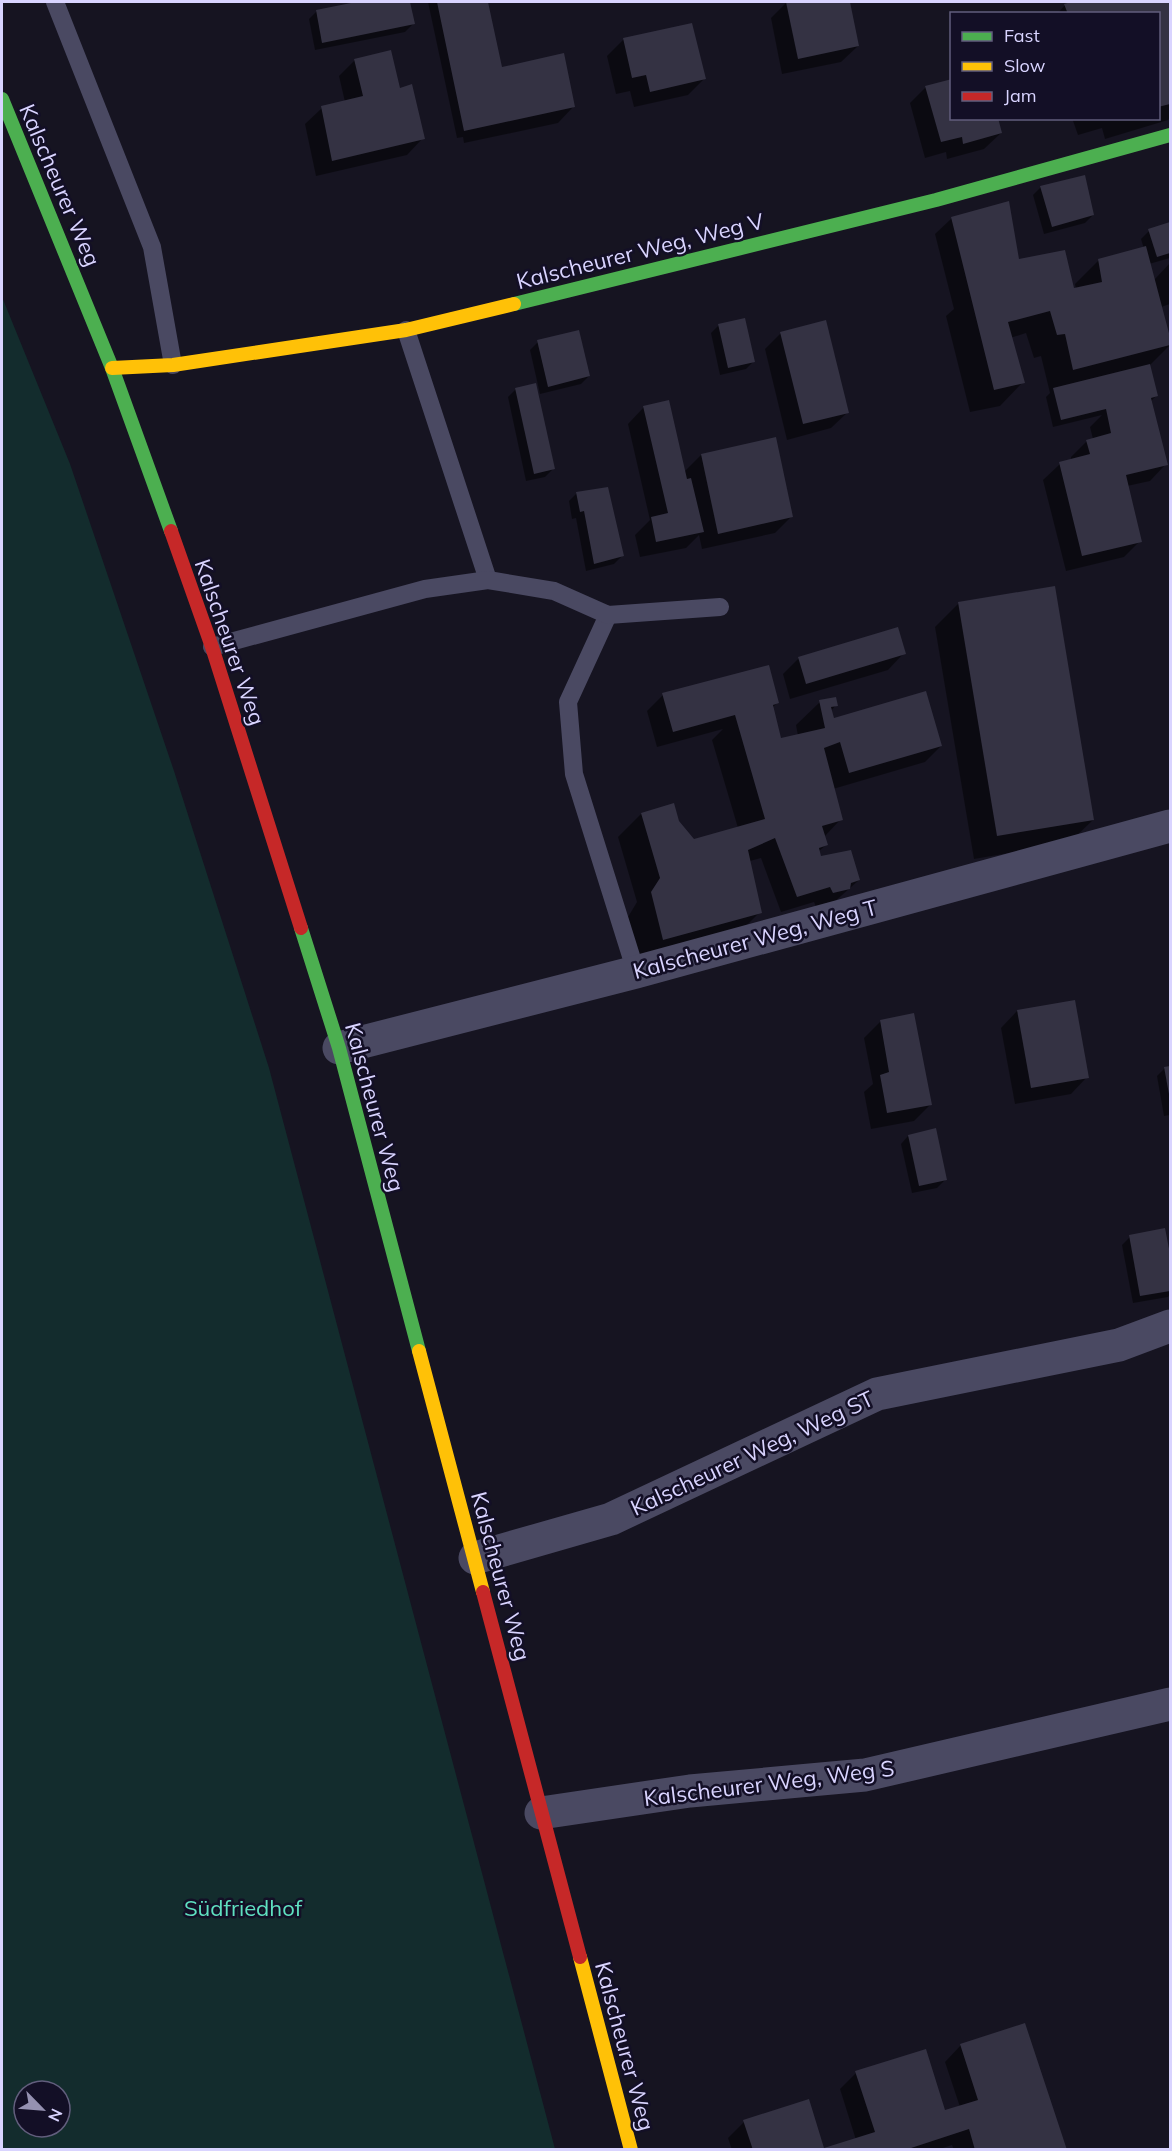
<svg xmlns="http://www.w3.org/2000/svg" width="1172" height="2151" font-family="Mulish,sans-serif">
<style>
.green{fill:#132c2d;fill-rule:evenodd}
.shadow{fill:#0007}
.building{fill:#343243}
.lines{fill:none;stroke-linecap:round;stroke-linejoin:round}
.lane{stroke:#4a4962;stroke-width:18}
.street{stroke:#4a4962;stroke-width:33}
.fast{stroke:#4caf50;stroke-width:14}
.slow{stroke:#ffc107;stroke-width:14}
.jam{stroke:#c62828;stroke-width:14}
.labels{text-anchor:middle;stroke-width:5;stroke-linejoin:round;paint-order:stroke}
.street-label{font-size:22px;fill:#d9d4ff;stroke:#130f26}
.park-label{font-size:22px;fill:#5fe0c0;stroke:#130f26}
</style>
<rect width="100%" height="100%" fill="#161421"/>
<!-- green -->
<path class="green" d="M2,297L70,464L174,771L269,1068L555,2149H2ZM24,2091H60V2127H24Z"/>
<!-- shadow -->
<g class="shadow">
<polygon points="363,2 409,2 413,24 405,32 315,50 309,19 317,11"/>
<polygon points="428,2 486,2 501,68 574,106 558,123 464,143 463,137 457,138"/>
<polygon points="787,2 849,2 858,46 841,62 782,74 771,18"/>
<polygon points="1076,2 1170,2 1170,118 1168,120 1105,139 1102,128 1078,135 1072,118 1158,118 1158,14 1057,14 1065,5"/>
<polygon points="690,25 704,79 688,95 634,107 630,91 616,94 607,56 623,40"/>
<polygon points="355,60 399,89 423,138 407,155 316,176 305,124 322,108 345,102 339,76"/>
<polygon points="926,87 952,118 1001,133 984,149 947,159 946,152 925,158 910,103"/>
<polygon points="1041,187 1093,215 1085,223 1044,234 1033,195"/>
<polygon points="952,218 1018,261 1073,290 1076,289 1075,284 1098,261 1144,249 1141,239 1149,231 1170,224 1170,258 1149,264 1154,280 1170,263 1170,304 1161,307 1170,345 1149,366 1157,395 1150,402 1166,464 1150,481 1127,486 1140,541 1124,557 1066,571 1043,480 1060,464 1071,460 1071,457 1087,441 1093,439 1090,427 1102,415 1053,427 1046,397 1050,393 1041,356 1034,358 1026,333 1010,338 1023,382 1000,406 970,412 946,316 954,309 935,234"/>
<polygon points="719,325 754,361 746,369 720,375 711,333"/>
<polygon points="781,333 848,412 831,428 787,440 765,349"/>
<polygon points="538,342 589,376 581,384 540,394 530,350"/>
<polygon points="516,389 553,469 545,477 526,481 508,397"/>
<polygon points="644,407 684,472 701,455 791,517 775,533 702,549 699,535 686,548 640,557 635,535 650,520 628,424"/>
<polygon points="577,493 622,556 614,564 586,571 576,518 572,519 569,501"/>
<polygon points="959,603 1093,820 1069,843 974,859 935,627"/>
<polygon points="904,653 888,670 790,699 783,674 799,658"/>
<polygon points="663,695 777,703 772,708 780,740 798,736 796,725 820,702 836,705 831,711 833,719 941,746 925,762 833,789 841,819 824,837 826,845 818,852 820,858 859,880 832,904 817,909 814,902 781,912 761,858 750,861 760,912 736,936 639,962 628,917 637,902 618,837 641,814 678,822 694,840 738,828 712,740 723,729 657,747 647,711"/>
<polygon points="1017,1011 1087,1077 1071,1094 1015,1104 1001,1028"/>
<polygon points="881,1021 930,1105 914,1121 871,1129 864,1092 873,1084 864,1038"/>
<polygon points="1170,1067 1170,1115 1164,1116 1157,1076 1165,1068"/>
<polygon points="908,1136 945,1180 937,1188 912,1193 901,1144"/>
<polygon points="1164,1230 1170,1262 1170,1294 1168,1297 1133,1303 1122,1245 1130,1237"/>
<polygon points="961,2045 1065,2150 954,2150 952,2145 937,2150 826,2150 856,2140 840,2089 856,2073 944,2112 960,2107 945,2062"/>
<polygon points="744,2122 823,2150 732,2150 728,2138"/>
</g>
<!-- building -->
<g class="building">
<polygon points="356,2 410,2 415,24 322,43 316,10"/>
<polygon points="437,2 488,2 502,67 564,53 575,107 464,131"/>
<polygon points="786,2 850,2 859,46 798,59"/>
<polygon points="1071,2 1170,2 1170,104 1158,107 1158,14 1068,14 1064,4"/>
<polygon points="692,23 706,79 650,92 646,75 632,78 623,38"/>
<polygon points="391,50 400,88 412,84 425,139 332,161 321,106 363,96 354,59"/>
<polygon points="952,79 952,118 998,118 1002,133 963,144 962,137 941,142 925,86"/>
<polygon points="1085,175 1094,215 1052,227 1040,186"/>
<polygon points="1009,201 1019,259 1065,250 1074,288 1102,282 1098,259 1146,246 1170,337 1170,345 1073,370 1065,334 1057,335 1050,311 1008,322 1025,383 994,390 951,217"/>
<polygon points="1170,222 1170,253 1157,257 1148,229"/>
<polygon points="745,318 755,362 728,368 718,324"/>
<polygon points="826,320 849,413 803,424 780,332"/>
<polygon points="579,330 590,376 548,387 537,340"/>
<polygon points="1150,364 1158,396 1151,398 1168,465 1126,475 1142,542 1082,556 1059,462 1090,454 1086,440 1111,433 1106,409 1061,420 1053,388"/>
<polygon points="536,383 555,469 534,474 515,388"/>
<polygon points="669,400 687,479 691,478 704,532 656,542 651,517 668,513 643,406"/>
<polygon points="776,437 793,517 718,534 701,454"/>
<polygon points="608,487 624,556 594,564 584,511 580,512 576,492"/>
<polygon points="1055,586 1094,820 997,836 958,602"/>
<polygon points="898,627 906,654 806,684 798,657"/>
<polygon points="769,665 779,703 773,705 781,738 825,728 819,700 836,697 838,706 831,707 834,718 926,691 942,746 849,773 840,742 824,748 843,820 822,826 828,845 819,848 821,856 851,850 860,880 851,883 850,889 833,893 830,887 797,897 775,838 748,850 762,913 663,940 651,892 660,878 641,813 674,803 679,821 694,839 765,819 735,715 673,732 662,693"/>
<polygon points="1075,1000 1089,1078 1031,1088 1017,1010"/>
<polygon points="914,1013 932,1105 887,1113 880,1075 889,1072 880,1020"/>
<polygon points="1170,1066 1170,1094 1169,1094 1164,1067"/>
<polygon points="936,1128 947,1180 919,1186 908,1135"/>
<polygon points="1165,1228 1170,1254 1170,1291 1140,1296 1129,1235"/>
<polygon points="1025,2023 1067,2150 975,2150 969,2129 905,2150 753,2150 743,2120 809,2099 824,2148 875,2132 855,2071 926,2049 945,2110 978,2100 960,2044"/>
</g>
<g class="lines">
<!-- lane -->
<g class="lane">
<polyline points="55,2 152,247 173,365"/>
<polyline points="406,330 488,580"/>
<polyline points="608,615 568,702 574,774 636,972"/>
<polyline points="212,647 425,589 488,580 554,591 608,615 720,607"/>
</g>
<!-- street -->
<g class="street">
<polyline points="339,1048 636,972 1170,826"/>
<polyline points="475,1558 611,1519 877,1394 1119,1345 1170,1326"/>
<polyline points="541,1813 690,1791 865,1775 1170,1704"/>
</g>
<!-- fast -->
<g class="fast">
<polyline points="2,99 112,368 171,531"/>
<polyline points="514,304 936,200 1170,135"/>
<polyline points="301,928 339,1048 419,1351"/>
</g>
<!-- slow -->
<g class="slow">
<polyline points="112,368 173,365 406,330 514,304"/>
<polyline points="419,1351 483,1592"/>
<polyline points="580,1957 631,2150"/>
</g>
<!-- jam -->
<g class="jam">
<polyline points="171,531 212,647 301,928"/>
<polyline points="483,1592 580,1957"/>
</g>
</g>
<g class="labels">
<!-- street labels -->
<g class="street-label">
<text transform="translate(60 185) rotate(67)" y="8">Kalscheurer Weg</text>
<text transform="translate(640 251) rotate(-14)" y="8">Kalscheurer Weg, Weg V</text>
<text transform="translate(230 642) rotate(71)" y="8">Kalscheurer Weg</text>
<text transform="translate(755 939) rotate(-15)" y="8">Kalscheurer Weg, Weg T</text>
<text transform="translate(375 1107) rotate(75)" y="8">Kalscheurer Weg</text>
<text transform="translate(752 1453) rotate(-25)" y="8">Kalscheurer Weg, Weg ST</text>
<text transform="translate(501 1576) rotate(75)" y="8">Kalscheurer Weg</text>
<text transform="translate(769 1783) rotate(-7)" y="8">Kalscheurer Weg, Weg S</text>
<text transform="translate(625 2046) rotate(75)" y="8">Kalscheurer Weg</text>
</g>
<!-- park labels -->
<g class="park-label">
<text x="243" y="1916">Südfriedhof</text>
</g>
</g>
<!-- border -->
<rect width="1172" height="2151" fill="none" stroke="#d9d4ff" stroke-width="6"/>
<!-- legend -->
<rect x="950" y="12" width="210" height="108" fill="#130f26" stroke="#625e7d" stroke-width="1.5"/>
<rect x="962" y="32" width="30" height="9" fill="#4caf50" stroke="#625e7d" stroke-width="1.5"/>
<text x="1004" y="42" font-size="18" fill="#d9d4ff">Fast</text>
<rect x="962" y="62" width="30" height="9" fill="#ffc107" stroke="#625e7d" stroke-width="1.5"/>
<text x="1004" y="72" font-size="18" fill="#d9d4ff">Slow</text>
<rect x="962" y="92" width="30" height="9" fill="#c62828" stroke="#625e7d" stroke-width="1.5"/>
<text x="1004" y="102" font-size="18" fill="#d9d4ff">Jam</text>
<!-- north arrow -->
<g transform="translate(42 2109) rotate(115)"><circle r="28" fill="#130f26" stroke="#625e7d" stroke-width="1.5"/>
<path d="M0-4.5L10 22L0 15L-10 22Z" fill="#9591b1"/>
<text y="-9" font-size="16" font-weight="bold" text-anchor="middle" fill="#d9d4ff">N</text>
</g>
</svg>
